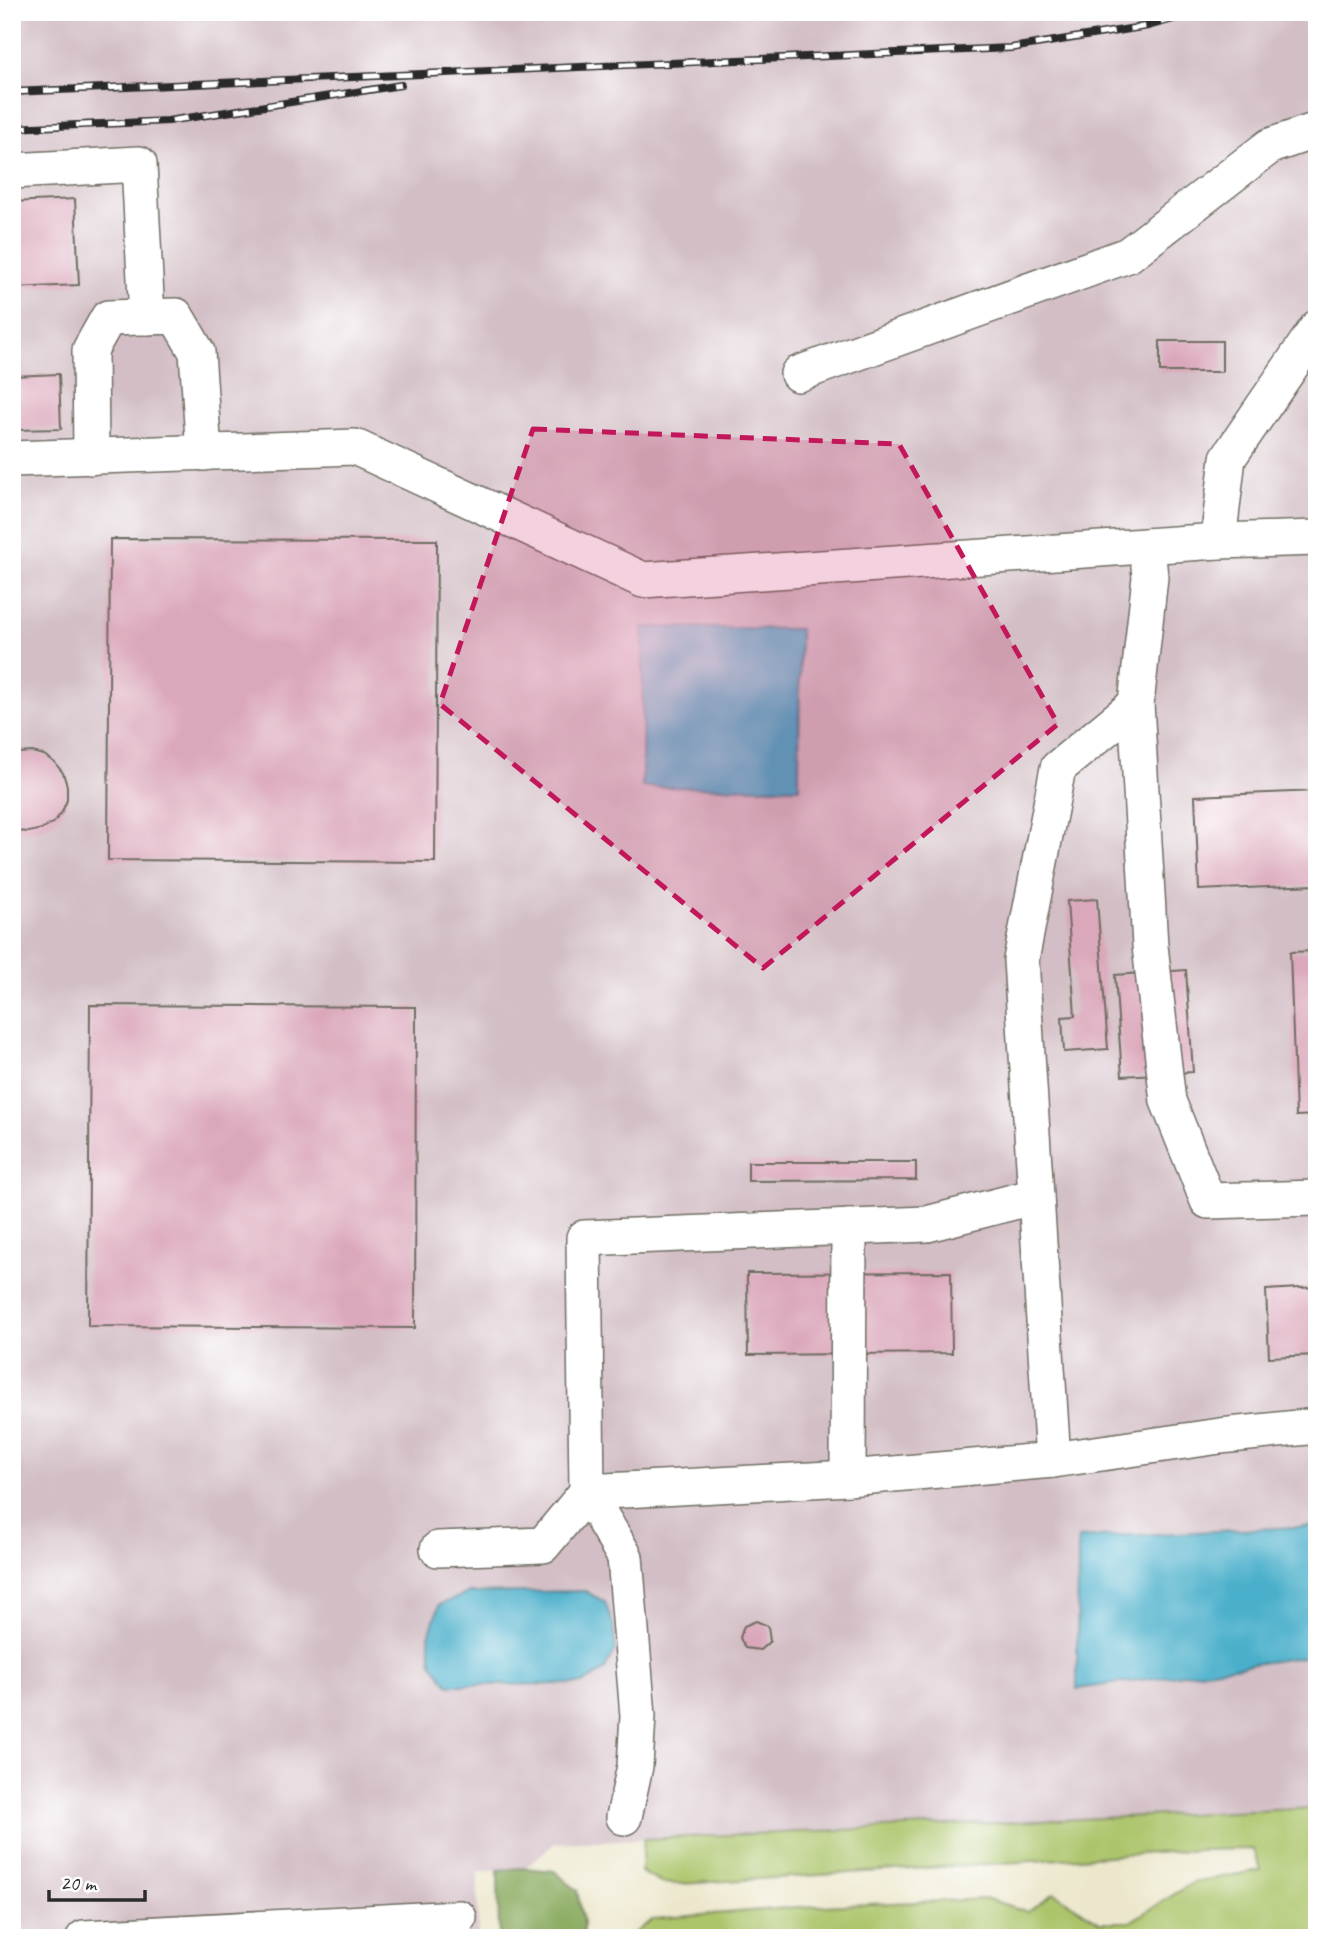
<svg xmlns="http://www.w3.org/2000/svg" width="1329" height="1950" font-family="Caveat,sans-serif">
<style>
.industrial{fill:#d2bec4}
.green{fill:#acc56b;stroke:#6c784b;stroke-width:2}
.forest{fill:#89aa5f;stroke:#5a6a45;stroke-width:2}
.water{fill:#4aafca;stroke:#3a6d7a;stroke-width:2}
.building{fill:#dba8bb}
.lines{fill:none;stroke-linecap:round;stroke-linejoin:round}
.minor-casing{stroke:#6f6d63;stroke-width:38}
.minor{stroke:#fff;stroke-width:35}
.rail-casing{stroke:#2b2b2b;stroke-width:8}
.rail{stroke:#fff;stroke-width:5;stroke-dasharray:16;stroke-linecap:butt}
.marked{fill:#c2185b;fill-opacity:0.2;stroke:#c2185b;stroke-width:5;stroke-dasharray:14 9;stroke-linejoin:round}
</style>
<rect width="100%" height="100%" fill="#fff"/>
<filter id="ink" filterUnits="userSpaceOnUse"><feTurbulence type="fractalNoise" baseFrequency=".0143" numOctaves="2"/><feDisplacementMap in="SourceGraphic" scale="14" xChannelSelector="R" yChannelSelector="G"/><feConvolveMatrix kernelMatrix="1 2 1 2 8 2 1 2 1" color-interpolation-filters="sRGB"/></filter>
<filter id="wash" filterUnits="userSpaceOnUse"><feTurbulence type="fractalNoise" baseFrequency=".00686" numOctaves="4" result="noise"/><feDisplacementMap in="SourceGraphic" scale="28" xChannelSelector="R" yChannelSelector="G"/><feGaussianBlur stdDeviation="1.57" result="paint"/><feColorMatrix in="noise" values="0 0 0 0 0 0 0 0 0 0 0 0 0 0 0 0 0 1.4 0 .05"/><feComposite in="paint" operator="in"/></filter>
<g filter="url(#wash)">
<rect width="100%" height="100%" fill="#ece7cc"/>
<!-- industrial -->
<polygon class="industrial" points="12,12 1317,12 1317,1808 555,1843 525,1868 478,1872 478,1938 12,1938"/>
<!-- green -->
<polygon class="green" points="1317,1808 1317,1938 628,1938 653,1919 797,1907 988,1899 1028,1912 1054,1893 1100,1922 1130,1922 1194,1882 1261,1870 1253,1849 1200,1850 680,1884 661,1883 641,1872 644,1839"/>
<!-- forest -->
<polygon class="forest" points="525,1868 554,1871 577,1890 583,1922 583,1938 499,1938 498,1870"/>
<!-- water -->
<g class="water">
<polygon points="643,627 800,629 799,788 642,787"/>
<polygon points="1317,1526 1317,1655 1077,1689 1078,1538"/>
<polygon points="585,1591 605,1602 613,1624 616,1649 604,1671 582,1684 449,1685 432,1663 429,1636 439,1605 468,1593"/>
</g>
<g id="blocks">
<!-- building -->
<g class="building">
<polygon points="75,199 79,285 12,288 12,202"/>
<rect x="1160" y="341" width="62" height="31"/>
<polygon points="59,374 61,429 12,430 12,376"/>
<polygon points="110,539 437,540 435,862 108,860"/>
<polygon points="1313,624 1317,624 1317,657 1314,657"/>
<polygon points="32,752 44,755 55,763 63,773 67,786 67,800 62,812 54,822 42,829 29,832 16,831 12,829 12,755 18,753"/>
<polygon points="1317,791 1317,885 1199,890 1195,796"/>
<polygon points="1097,899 1108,1049 1064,1052 1062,1017 1075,1016 1067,901"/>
<polygon points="1317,951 1317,1115 1296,1116 1290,952"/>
<polygon points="1186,970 1193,1072 1122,1076 1115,975"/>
<polygon points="90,1005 416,1007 415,1328 88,1326"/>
<polygon points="748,1162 916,1162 916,1180 748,1181"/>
<polygon points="951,1272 952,1353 748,1355 747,1273"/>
<polygon points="1317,1287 1317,1355 1269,1357 1266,1290"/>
<polygon points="756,1621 768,1626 770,1641 760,1650 745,1648 740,1638 744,1626"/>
</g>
</g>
</g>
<g filter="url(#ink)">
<use href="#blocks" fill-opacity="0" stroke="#6f6d63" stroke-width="2"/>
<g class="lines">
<defs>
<g id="minor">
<polyline points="12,171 139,164 147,317"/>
<polyline points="798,374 1128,255 1270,146 1317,130"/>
<polyline points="91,457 90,350 108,318 176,316 197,352 204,453"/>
<polyline points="12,459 355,447 643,580 1218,541 1317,538"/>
<polyline points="1218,541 1228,458 1317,328"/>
<polyline points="1147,546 1150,577 1136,704 1150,946 1168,1101 1208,1201 1317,1198"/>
<polyline points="1136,704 1058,768 1021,960 1036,1196 927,1224 584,1238 587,1492 848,1478 1053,1460 1220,1436 1317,1426"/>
<polyline points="1036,1196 1053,1460"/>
<polyline points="848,1478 849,1227"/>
<polyline points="438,1549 543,1545 587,1492 625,1557 638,1716 635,1766 624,1817"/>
<polyline points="84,1938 459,1918"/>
</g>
</defs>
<!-- minor casing -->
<use href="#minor" class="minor-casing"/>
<!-- minor -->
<use href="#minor" class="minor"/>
<defs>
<g id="rail">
<polyline points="12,92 1011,48 1148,26 1199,12"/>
<polyline points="12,128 168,121 401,85"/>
</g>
</defs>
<!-- rail casing -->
<use href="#rail" class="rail-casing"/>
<!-- rail -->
<use href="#rail" class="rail"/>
</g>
</g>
<!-- marked area -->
<path class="marked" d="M533,429L899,444L1058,724L763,968L440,704Z"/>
<!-- margin -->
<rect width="1329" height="1950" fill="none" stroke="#fff" stroke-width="42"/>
<!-- scale -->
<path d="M49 1890v10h96v-10" fill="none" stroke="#2b2b2b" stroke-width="3.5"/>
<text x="60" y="1890" font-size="21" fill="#2b2b2b" stroke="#ffffff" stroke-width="5" paint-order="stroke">20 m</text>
</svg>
